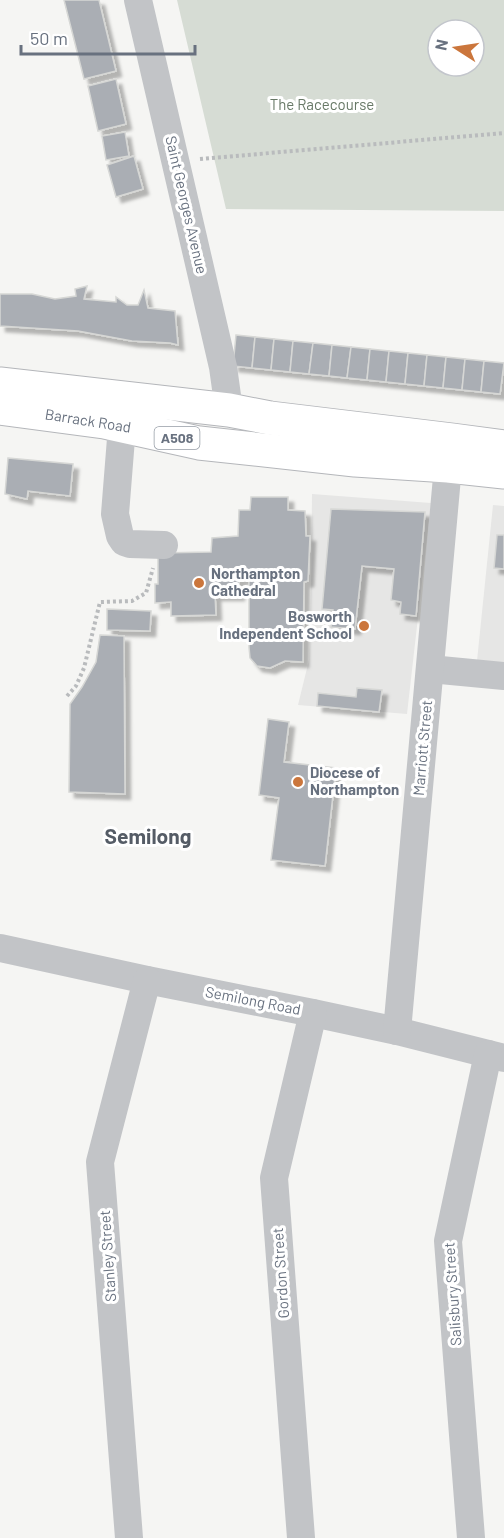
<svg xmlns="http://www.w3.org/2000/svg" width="504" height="1538" font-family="Barlow,sans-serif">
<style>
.built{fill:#e6e6e5}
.green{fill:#d6dcd4;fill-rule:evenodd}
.building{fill:#aaaeb4;stroke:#d6d7d5;stroke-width:1.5;filter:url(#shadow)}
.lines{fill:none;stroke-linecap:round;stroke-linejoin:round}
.highway-casing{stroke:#b4b6ba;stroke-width:35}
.path{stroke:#b9bbbd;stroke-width:4;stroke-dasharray:3 3;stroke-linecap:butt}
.minor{stroke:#c2c4c7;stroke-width:28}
.highway{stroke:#fff;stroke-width:33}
.poi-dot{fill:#cb763c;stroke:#fff;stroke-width:2}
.labels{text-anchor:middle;stroke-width:6;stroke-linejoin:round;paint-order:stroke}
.shield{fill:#fff;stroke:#959ca5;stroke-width:1.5}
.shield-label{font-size:14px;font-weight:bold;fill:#68717f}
.park-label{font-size:15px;fill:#677866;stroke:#fff}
.street-label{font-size:15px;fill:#68717f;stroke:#fff}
.poi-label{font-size:15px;font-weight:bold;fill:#68717f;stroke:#fff;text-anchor:start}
.district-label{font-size:21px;font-weight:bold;fill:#555c66;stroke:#fff}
</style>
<defs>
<filter id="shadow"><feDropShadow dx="5.5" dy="5.5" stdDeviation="1.5" flood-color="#0004"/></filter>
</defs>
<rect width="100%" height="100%" fill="#f5f5f3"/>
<!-- built -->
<g class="built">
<polygon points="312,494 431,503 407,714 298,705 309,660 311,591"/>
<polygon points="493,505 504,506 504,663 477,661"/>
</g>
<!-- green -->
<path class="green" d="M177,0H504V211L226,209ZM438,30H474V66H438Z"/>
<!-- building -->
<g class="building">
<polygon points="64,0 99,0 116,71 84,79"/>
<polygon points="116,79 126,124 98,131 88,86"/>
<polygon points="125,132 129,156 106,160 102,136"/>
<polygon points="134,156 143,189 116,197 107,165"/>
<polygon points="87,286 84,299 116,302 116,297 127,305 138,305 144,290 148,308 175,311 178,345 170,343 132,341 78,331 0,326 0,294 32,294 55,299 76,296 75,289"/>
<polygon points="236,335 255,337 252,368 233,366"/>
<polygon points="255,337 274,339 271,370 252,368"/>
<polygon points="274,339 293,341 290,372 271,370"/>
<polygon points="293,341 313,343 309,374 290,372"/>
<polygon points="313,343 332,345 329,376 309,374"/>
<polygon points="332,345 351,347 347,378 329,376"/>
<polygon points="351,347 370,349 367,380 347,378"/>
<polygon points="370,349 389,351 386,382 367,380"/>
<polygon points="389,351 408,353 405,384 386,382"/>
<polygon points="408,353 427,355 424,386 405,384"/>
<polygon points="427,355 446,357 443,388 424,386"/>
<polygon points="446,357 465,359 462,390 443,388"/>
<polygon points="465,359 484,361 481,392 462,390"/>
<polygon points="484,361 504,363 500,394 481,392"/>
<polygon points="8,458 73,464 70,496 28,491 27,499 5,494"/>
<polygon points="251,497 288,497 288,510 305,511 306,536 310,536 308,581 304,582 303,662 285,661 270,668 257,666 250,658 249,647 249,579 239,579 239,595 215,595 216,615 171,616 171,602 155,603 155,584 158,584 158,553 211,552 212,538 238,536 239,510 250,510"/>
<polygon points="331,509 425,512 416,616 400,614 401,602 391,600 394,569 362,566 355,629 331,627 333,610 322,609"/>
<polygon points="497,535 504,535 504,569 494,568"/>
<polygon points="107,609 151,611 150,631 107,630"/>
<polygon points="100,635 124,636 125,794 69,792 70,704 82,687 96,662"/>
<polygon points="357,688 382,690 379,712 317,706 318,693 356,697"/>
<polygon points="268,719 289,722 284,762 336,768 325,866 271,860 279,798 259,795"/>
</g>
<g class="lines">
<defs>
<g id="highway">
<polyline points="0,384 229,410 270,418 452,440 504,447"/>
<polyline points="0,408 104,422 199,443 355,460 448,466 504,472"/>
</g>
</defs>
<!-- highway casing -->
<use href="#highway" class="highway-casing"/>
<!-- path -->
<g class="path">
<polyline points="200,159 504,133"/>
<polyline points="67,696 76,686 84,668 100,602 132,601 146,593 153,568"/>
</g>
<!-- minor -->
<g class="minor">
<polyline points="138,0 223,367 229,410"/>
<polyline points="122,426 115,514 120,536 124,542 130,544 164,545"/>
<polyline points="430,669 504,676"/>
<polyline points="0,948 147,980 313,1013 397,1031 504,1058"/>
<polyline points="397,1031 448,466"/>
<polyline points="129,1538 100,1162 147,980"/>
<polyline points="301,1538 274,1178 313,1013"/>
<polyline points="471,1538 448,1241 488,1054"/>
</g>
<!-- highway -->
<use href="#highway" class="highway"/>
</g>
<!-- markers -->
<g class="poi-dot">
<circle cx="199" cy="583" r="6"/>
<circle cx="364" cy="626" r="6"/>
<circle cx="298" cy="782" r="6"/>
</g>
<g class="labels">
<!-- shield labels -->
<rect class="shield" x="154.5" y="427" width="45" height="22" rx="4.5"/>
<g class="shield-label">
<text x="177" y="443">A508</text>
</g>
<!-- park labels -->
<g class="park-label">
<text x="322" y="110">The Racecourse</text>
</g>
<!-- street labels -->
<g class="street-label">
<text transform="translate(186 205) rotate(77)" y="5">Saint Georges Avenue</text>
<text transform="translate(88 421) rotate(9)" y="5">Barrack Road</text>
<text transform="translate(423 748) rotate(-85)" y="5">Marriott Street</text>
<text transform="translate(253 1001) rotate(11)" y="5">Semilong Road</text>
<text transform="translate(108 1256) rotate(-94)" y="5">Stanley Street</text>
<text transform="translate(281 1273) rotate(-94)" y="5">Gordon Street</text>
<text transform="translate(453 1294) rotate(-94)" y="5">Salisbury Street</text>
</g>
<!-- poi labels -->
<g class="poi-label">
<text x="211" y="579">Northampton<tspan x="211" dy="17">Cathedral</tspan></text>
<text x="352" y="622" text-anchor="end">Bosworth<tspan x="352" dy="17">Independent School</tspan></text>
<text x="310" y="778">Diocese of<tspan x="310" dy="17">Northampton</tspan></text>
</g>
<!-- district labels -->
<g class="district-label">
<text x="148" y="844">Semilong</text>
</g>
</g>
<!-- north arrow -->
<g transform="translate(456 48) rotate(282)"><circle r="28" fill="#ffffff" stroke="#c3c6cc" stroke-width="1.5"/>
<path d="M0-4.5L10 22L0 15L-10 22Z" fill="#cb763c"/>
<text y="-9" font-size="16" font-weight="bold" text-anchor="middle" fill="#68717f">N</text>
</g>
<!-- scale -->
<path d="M21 45v9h174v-9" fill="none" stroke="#68717f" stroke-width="3"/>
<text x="30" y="45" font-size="18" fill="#68717f" stroke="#ffffff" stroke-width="4.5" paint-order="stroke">50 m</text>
</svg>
